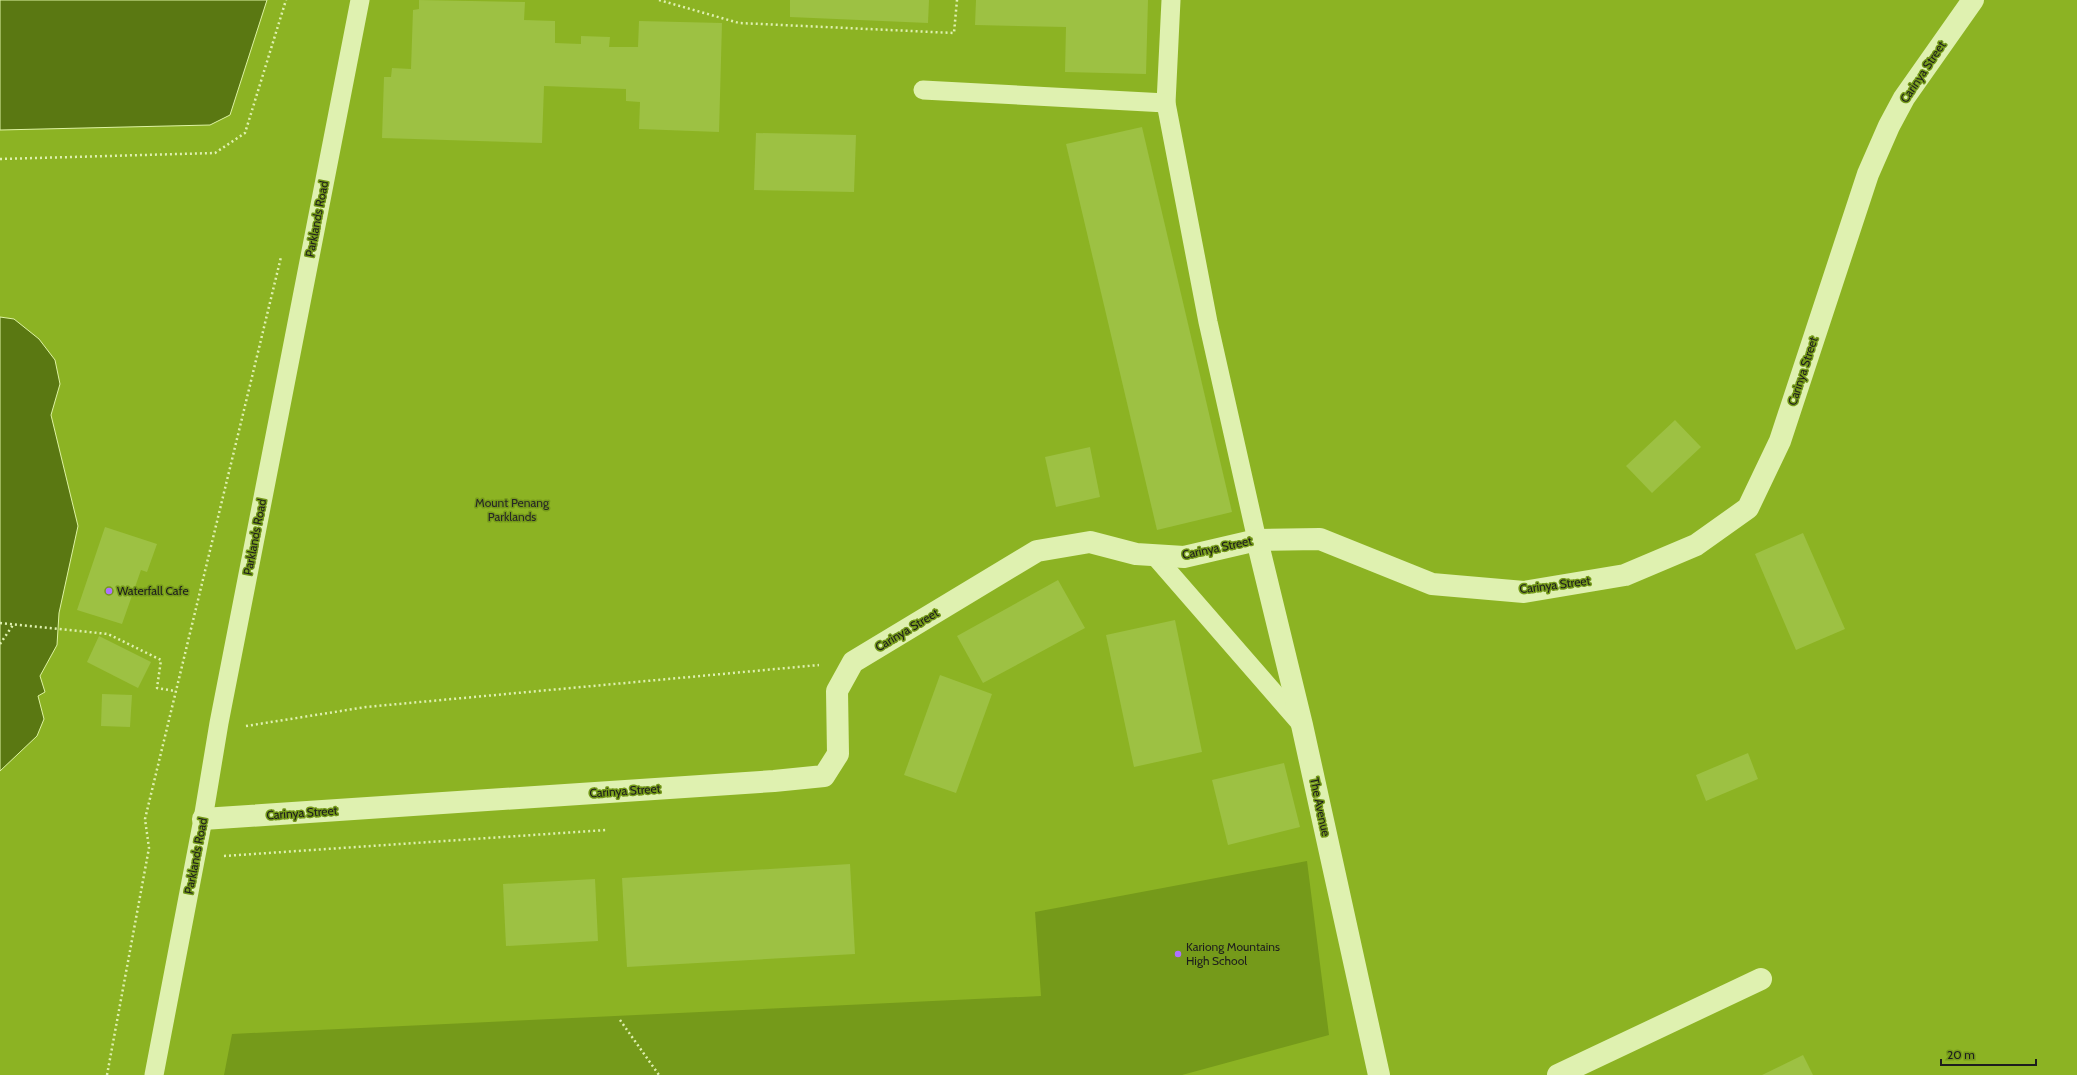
<svg xmlns="http://www.w3.org/2000/svg" width="2077" height="1075" font-family="Cabin,sans-serif">
<style>
.green{fill:#8cb323}
.water{fill:#5a7812;stroke:#def3a3}
.building{fill:#9dc143}
.lines{fill:none;stroke-linecap:round;stroke-linejoin:round}
.path{stroke:#dff1b0;stroke-width:2.5;stroke-dasharray:2 3;stroke-linecap:butt}
.lane{stroke:#dff1b0;stroke-width:19}
.street{stroke:#dff1b0;stroke-width:22}
.poi-dot{fill:#ae70ff;stroke:#759a1a;stroke-width:1.5}
.labels{text-anchor:middle;stroke-width:3;stroke-linejoin:round;paint-order:stroke}
.street-label{font-size:12px;fill:#1d1d1d;stroke:#759a1a}
.park-label{font-size:12px;fill:#282825;stroke:#759a1a}
.poi-label{font-size:12px;fill:#1d1d1d;stroke:#759a1a;text-anchor:start}
</style>
<rect width="100%" height="100%" fill="#759a1a"/>
<!-- green -->
<polygon class="green" points="0,0 2077,0 2077,1075 1182,1075 1329,1035 1307,861 1035,912 1041,996 232,1034 224,1075 0,1075"/>
<!-- water -->
<g class="water">
<polygon points="0,0 267,0 230,115 210,125 0,130"/>
<polygon points="0,317 14,319 39,339 55,360 60,384 51,415 78,526 59,613 57,645 40,676 45,692 38,696 44,719 37,736 0,771"/>
</g>
<!-- building -->
<g class="building">
<polygon points="419,0 525,2 524,20 555,21 555,43 581,44 581,36 610,37 609,47 638,47 639,21 722,23 719,132 639,129 640,102 626,101 626,89 544,86 542,143 382,138 384,77 391,77 392,68 411,69 413,10 419,9"/>
<polygon points="790,0 929,0 928,23 790,17"/>
<polygon points="976,0 1148,0 1146,74 1065,72 1066,27 975,25"/>
<polygon points="1142,127 1232,512 1157,530 1066,144"/>
<polygon points="756,133 856,135 854,192 754,190"/>
<polygon points="1675,420 1701,447 1652,493 1626,466"/>
<polygon points="1090,447 1100,497 1056,507 1045,457"/>
<polygon points="105,527 157,544 147,572 141,570 122,624 77,610"/>
<polygon points="1803,533 1845,629 1796,650 1755,554"/>
<polygon points="1058,580 1085,628 983,683 957,636"/>
<polygon points="1175,620 1202,752 1134,767 1106,635"/>
<polygon points="99,636 151,662 138,688 87,662"/>
<polygon points="940,675 992,694 956,793 904,775"/>
<polygon points="102,694 132,695 130,727 101,726"/>
<polygon points="1748,753 1758,779 1706,801 1696,775"/>
<polygon points="1284,763 1300,827 1228,845 1212,780"/>
<polygon points="850,864 855,954 627,967 622,878"/>
<polygon points="595,879 598,941 506,946 503,884"/>
<polygon points="1803,1055 1813,1075 1762,1075"/>
</g>
<g class="lines">
<!-- path -->
<g class="path">
<polyline points="659,0 739,23 954,33 957,0"/>
<polyline points="0,159 215,153 245,133 286,0"/>
<polyline points="0,623 108,634 161,660 157,688 175,691"/>
<polyline points="0,644 13,625"/>
<polyline points="246,726 366,707 819,665"/>
<polyline points="224,856 606,830"/>
<polyline points="620,1020 659,1075"/>
<polyline points="107,1075 149,848 145,819 281,257"/>
</g>
<!-- lane -->
<g class="lane">
<polyline points="1171,0 1166,103 1208,322 1257,540"/>
<polyline points="923,90 1166,103"/>
<polyline points="1154,555 1302,725"/>
<polyline points="154,1075 203,819 219,723 360,0"/>
</g>
<!-- street -->
<g class="street">
<polyline points="1257,540 1302,725 1379,1075"/>
<polyline points="203,819 774,781 824,776 838,754 837,691 853,662 1037,551 1090,542 1136,554 1184,557 1257,540 1320,539 1432,584 1524,592 1625,575 1696,545 1748,508 1780,441 1868,174 1889,126 1904,98 1973,0"/>
<polyline points="1558,1075 1761,979"/>
</g>
</g>
<!-- markers -->
<g class="poi-dot">
<circle cx="109" cy="591" r="4"/>
<circle cx="1178" cy="954" r="4"/>
</g>
<g class="labels">
<!-- street labels -->
<g class="street-label">
<text transform="translate(1923 72) rotate(-56)" y="4">Carinya Street</text>
<text transform="translate(317 219) rotate(-79)" y="4">Parklands Road</text>
<text transform="translate(1803 371) rotate(-72)" y="4">Carinya Street</text>
<text transform="translate(255 537) rotate(-79)" y="4">Parklands Road</text>
<text transform="translate(1217 548) rotate(-12)" y="4">Carinya Street</text>
<text transform="translate(1555 585) rotate(-7)" y="4">Carinya Street</text>
<text transform="translate(907 630) rotate(-31)" y="4">Carinya Street</text>
<text transform="translate(625 791) rotate(-4)" y="4">Carinya Street</text>
<text transform="translate(1320 807) rotate(78)" y="4">The Avenue</text>
<text transform="translate(302 813) rotate(-4)" y="4">Carinya Street</text>
<text transform="translate(196 856) rotate(-79)" y="4">Parklands Road</text>
</g>
<!-- park labels -->
<g class="park-label">
<text x="512" y="507">Mount Penang<tspan x="512" dy="14">Parklands</tspan></text>
</g>
<!-- poi labels -->
<g class="poi-label">
<text x="117" y="595">Waterfall Cafe</text>
<text x="1186" y="951">Kariong Mountains<tspan x="1186" dy="14">High School</tspan></text>
</g>
</g>
<!-- scale -->
<path d="M1941 1059v6h95v-6" fill="none" stroke="#1d1d1d" stroke-width="2"/>
<text x="1947" y="1059" font-size="12" fill="#1d1d1d" stroke="#759a1a" stroke-width="3" paint-order="stroke">20 m</text>
</svg>
